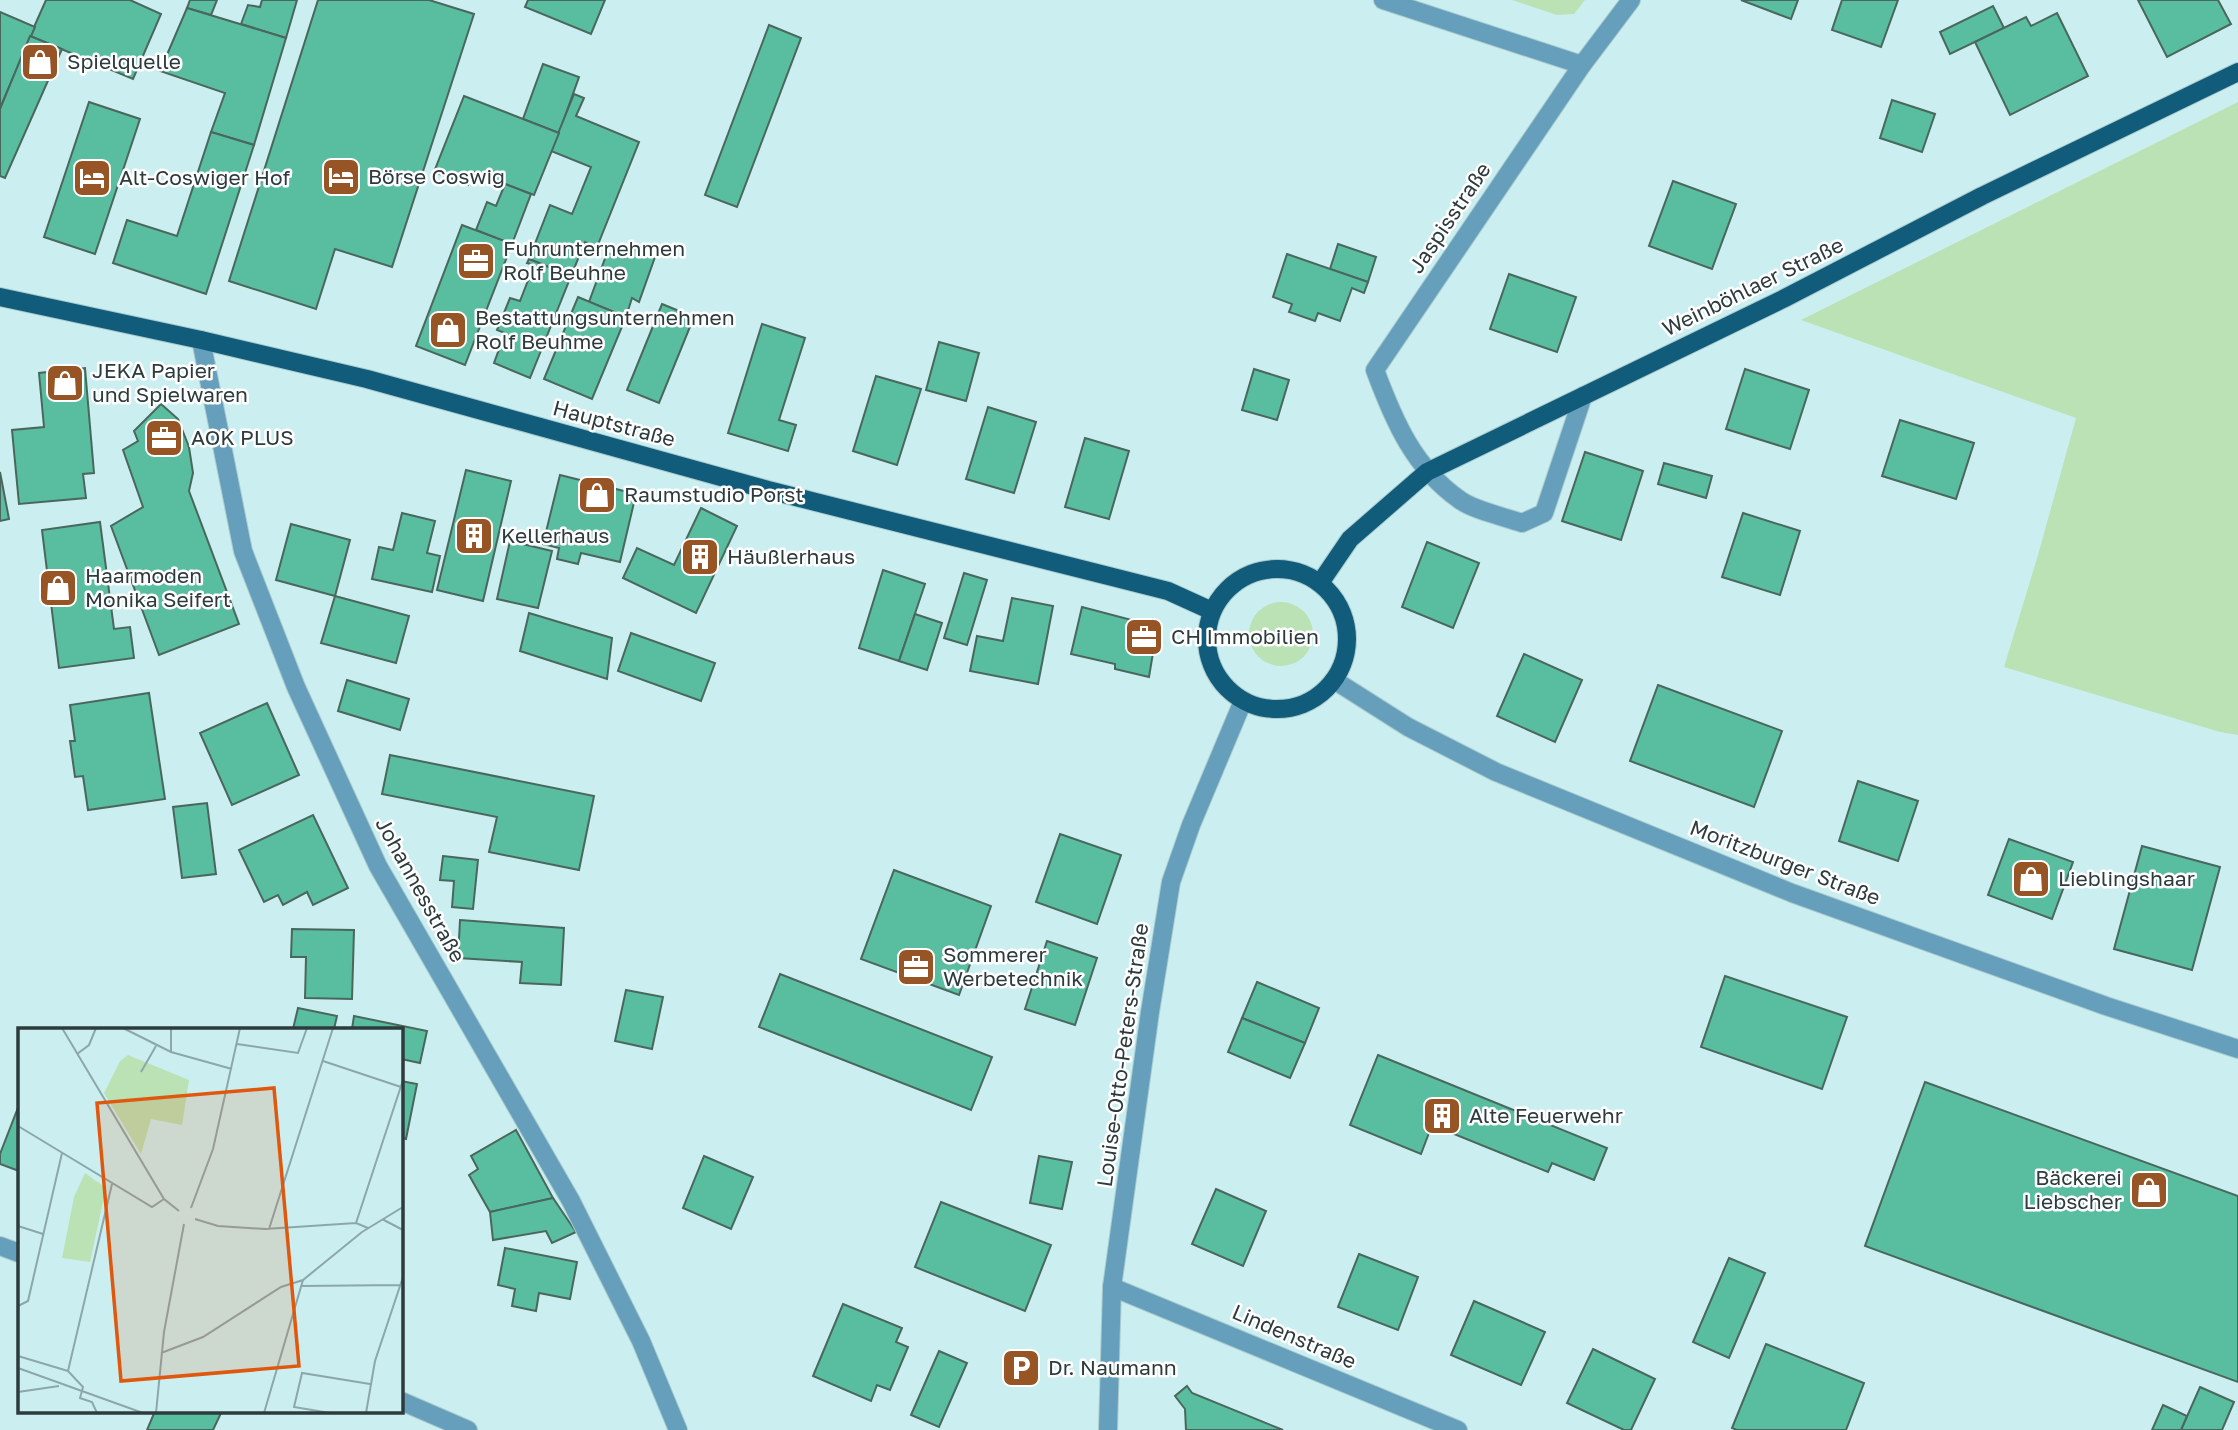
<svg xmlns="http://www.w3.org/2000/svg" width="2238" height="1430" font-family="'Golos Text',sans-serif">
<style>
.green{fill:#bae2b5}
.building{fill:#59bda0;stroke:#4a675d;stroke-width:2}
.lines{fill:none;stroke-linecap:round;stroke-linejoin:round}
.minor-casing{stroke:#abcbcd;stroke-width:20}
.major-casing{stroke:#abcbcd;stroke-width:20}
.minor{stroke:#659fbb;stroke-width:18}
.major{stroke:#105c7a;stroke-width:18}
.labels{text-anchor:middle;stroke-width:5;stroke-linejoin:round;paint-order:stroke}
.poi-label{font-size:21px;fill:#2d3b3c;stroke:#fff;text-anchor:start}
.street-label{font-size:21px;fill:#2d3b3c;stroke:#fff}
.inset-road{fill:none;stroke:#8ca7a9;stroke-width:2}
.view{fill:#df580e;fill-opacity:0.15;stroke:#df580e;stroke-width:3.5}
.inset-edge{fill:none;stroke:#2d3b3c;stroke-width:3.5}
</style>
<rect width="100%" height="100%" fill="#cbeff1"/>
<!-- green -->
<g class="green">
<polygon points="1512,0 1585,0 1574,14 1557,15"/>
<polygon points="2238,102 2238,735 2220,732 2004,667 2038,555 2076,418 1801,320"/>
<circle cx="1281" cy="634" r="32"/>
</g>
<!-- building -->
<g class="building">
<polygon points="46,0 130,0 161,14 133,79 30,36"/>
<polygon points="190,0 217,0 211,15 187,8"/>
<polygon points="262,0 297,0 286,38 241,24 248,5 260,7"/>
<polygon points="318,0 429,0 474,14 392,267 335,249 316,309 229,281"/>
<polygon points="528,0 605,0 591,34 525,7"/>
<polygon points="1741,0 1798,0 1791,19"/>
<polygon points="1842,0 1898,0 1881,47 1832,30"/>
<polygon points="2138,0 2218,0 2231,24 2167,57"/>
<polygon points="1993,6 2004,28 1950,54 1940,32"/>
<polygon points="187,8 286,38 254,145 211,132 225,93 160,71"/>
<polygon points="0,12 35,27 1,106 0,106"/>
<polygon points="2057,13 2088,76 2010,115 1975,42 2026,17 2031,26"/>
<polygon points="769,25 801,38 737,207 705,195"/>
<polygon points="30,36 62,49 5,178 0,176 0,109"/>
<polygon points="543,64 579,77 559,133 523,119"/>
<polygon points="574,94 584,98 576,116 639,142 597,247 585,242 571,276 529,259 550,205 572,214 591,167 551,151"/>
<polygon points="464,96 559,133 534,195 474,172 468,185 434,172"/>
<polygon points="1892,100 1935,114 1922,152 1880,138"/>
<polygon points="89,102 140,119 95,254 44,237"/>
<polygon points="211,132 254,145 206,294 113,263 127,220 177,236"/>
<polygon points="1673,181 1736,204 1712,269 1649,246"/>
<polygon points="505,184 531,194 512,244 476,230 487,202 496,206"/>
<polygon points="462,225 512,244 465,365 416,346"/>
<polygon points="1338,244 1376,257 1368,282 1330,269"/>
<polygon points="628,247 655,257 639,302 632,298 626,317 589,302 607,253 624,258"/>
<polygon points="1287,254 1368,282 1364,293 1352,288 1340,321 1318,313 1315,321 1289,312 1292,304 1273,297"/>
<polygon points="529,259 571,276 530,378 494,363 505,333 497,330 510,298 520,301 534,265 527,263"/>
<polygon points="1509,274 1576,297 1557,352 1490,329"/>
<polygon points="578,297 626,317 592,399 544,379"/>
<polygon points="662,304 694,317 659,403 627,390"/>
<polygon points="762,324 805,338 779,420 796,425 788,451 728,433"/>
<polygon points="939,342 979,353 966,401 926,390"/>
<polygon points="85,368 94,473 83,474 86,498 19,504 12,430 44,427 39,373"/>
<polygon points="1254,369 1289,380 1277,420 1242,410"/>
<polygon points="1745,369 1809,390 1790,449 1726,429"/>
<polygon points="876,376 921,389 897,465 853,451"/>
<polygon points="161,404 178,419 189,447 193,473 189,491 239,624 159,655 111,526 143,507 123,450 138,441 134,431"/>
<polygon points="988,407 1036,422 1014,493 966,479"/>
<polygon points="1900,420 1974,443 1956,499 1882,476"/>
<polygon points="1085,438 1129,451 1109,519 1065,507"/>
<polygon points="1585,452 1643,471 1621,540 1562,521"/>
<polygon points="1664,463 1712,476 1706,498 1658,484"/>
<polygon points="466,470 511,481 483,601 437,590"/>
<polygon points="0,472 9,519 0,521"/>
<polygon points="560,475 636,494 620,562 581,553 578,564 557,559 559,548 543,544"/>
<polygon points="701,508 737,526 696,613 623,578 637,548 674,565"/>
<polygon points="402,513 435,521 427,553 440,556 432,592 372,579 379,547 393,550"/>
<polygon points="1743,513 1800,531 1780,595 1722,577"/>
<polygon points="100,522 114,629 130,627 134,658 59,668 42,530"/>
<polygon points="291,524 350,540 335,596 276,580"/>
<polygon points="510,541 552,551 538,608 497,599"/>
<polygon points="1427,542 1479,563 1453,628 1402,607"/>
<polygon points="883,570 925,584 899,661 859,648"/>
<polygon points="964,573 987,580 967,645 944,638"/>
<polygon points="335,596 409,616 396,663 321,643"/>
<polygon points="1012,598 1053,606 1038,684 970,671 977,636 1003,641"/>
<polygon points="1082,607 1147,624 1155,641 1149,677 1115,669 1115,664 1071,654"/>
<polygon points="529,613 612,638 607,679 520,651"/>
<polygon points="915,614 942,623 927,670 899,661"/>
<polygon points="631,633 715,663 701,701 618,671"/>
<polygon points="1524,654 1582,680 1555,742 1497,716"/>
<polygon points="347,680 409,699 400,730 338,711"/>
<polygon points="1658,685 1782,731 1754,807 1630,761"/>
<polygon points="149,693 165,799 88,810 83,776 75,777 70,741 75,741 70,705"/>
<polygon points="267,703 299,775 232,805 200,733"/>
<polygon points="390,755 594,796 579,870 489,852 497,817 382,794"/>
<polygon points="1858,781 1918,801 1898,861 1839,841"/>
<polygon points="207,803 216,874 182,878 173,807"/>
<polygon points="313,815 348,888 313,905 307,892 283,905 278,895 264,902 239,850"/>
<polygon points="1060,834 1121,855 1097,924 1036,902"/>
<polygon points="2009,839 2073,862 2052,919 1988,895"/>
<polygon points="2142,846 2220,867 2192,970 2114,949"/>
<polygon points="443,856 478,860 473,909 452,907 454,881 440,880"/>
<polygon points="894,870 991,906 959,995 861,959"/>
<polygon points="460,920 564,928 561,985 520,983 522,962 458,958"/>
<polygon points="292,929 354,930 352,999 305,998 306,957 291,957"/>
<polygon points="1047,941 1097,958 1075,1025 1025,1009"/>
<polygon points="780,974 992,1057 971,1110 759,1027"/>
<polygon points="1725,976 1847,1017 1822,1089 1701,1047"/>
<polygon points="1257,982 1319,1008 1305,1043 1242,1018"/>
<polygon points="626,990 663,997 652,1049 615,1041"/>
<polygon points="298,1008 337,1016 334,1029 293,1029"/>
<polygon points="354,1016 427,1031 420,1063 401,1059 401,1029 352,1029"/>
<polygon points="1242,1018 1305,1043 1290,1078 1228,1052"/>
<polygon points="1378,1055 1607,1148 1594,1180 1552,1163 1548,1172 1432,1125 1421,1154 1350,1125"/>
<polygon points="401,1081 417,1084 406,1139 401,1138"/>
<polygon points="1925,1082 2238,1196 2238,1382 1865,1246"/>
<polygon points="19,1105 19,1171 0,1164 0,1154"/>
<polygon points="516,1130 553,1198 490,1212 469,1175 478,1169 471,1156"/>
<polygon points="704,1156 753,1177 731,1229 683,1208"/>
<polygon points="1039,1156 1072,1162 1062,1209 1030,1203"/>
<polygon points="1216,1189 1266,1211 1243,1266 1192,1244"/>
<polygon points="553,1198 576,1232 552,1243 546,1231 493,1240 490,1212"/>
<polygon points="941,1202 1051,1245 1025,1311 915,1267"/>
<polygon points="505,1248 577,1262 570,1299 539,1293 536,1311 512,1306 515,1289 498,1285"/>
<polygon points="1359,1254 1418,1277 1398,1330 1338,1307"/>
<polygon points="1729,1258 1765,1273 1729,1358 1693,1342"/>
<polygon points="1474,1301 1545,1332 1521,1385 1451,1355"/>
<polygon points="843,1304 902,1328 896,1342 908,1347 890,1390 877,1385 871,1401 813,1376"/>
<polygon points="1766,1344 1864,1383 1846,1430 1737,1430 1732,1428"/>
<polygon points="1593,1349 1655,1379 1631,1430 1624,1430 1567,1403"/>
<polygon points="939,1351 967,1363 939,1427 911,1415"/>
<polygon points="1187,1386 1192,1393 1283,1430 1186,1430 1185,1409 1175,1396"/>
<polygon points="2200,1387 2234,1402 2222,1430 2181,1430"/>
<polygon points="2163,1405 2187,1416 2181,1430 2152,1430"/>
<polygon points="155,1411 222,1411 213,1430 147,1430"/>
</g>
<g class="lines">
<defs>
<g id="minor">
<polyline points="1383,0 1582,65"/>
<polyline points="201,340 243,551 296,687 378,866 571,1201 641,1341 678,1430"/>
<path d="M1583,396L1544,513L1522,523C1505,517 1473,510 1460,500C1414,468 1394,421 1375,370L1582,65L1631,0"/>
<polyline points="1334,680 1408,727 1496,772 1792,893 2106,1006 2238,1049"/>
<polyline points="0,1246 19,1253"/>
<polyline points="1112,1287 1458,1430"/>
<polyline points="401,1401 468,1430"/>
<polyline points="1108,1430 1112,1287 1150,1012 1171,882 1191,825 1243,701"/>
</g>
<g id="major">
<polyline points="0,297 201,340 367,379 768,490 1168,591 1212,611"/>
<circle cx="1277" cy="639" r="70"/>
<polyline points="1320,583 1350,539 1427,472 1783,299 1982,196 2238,72"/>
</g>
</defs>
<!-- minor casing -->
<use href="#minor" class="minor-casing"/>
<!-- major casing -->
<use href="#major" class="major-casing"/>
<!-- minor -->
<use href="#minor" class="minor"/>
<!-- major -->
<use href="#major" class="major"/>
</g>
<!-- icons -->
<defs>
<symbol id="shop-square" viewBox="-11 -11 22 22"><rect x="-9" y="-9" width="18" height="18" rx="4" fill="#975424" stroke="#fff"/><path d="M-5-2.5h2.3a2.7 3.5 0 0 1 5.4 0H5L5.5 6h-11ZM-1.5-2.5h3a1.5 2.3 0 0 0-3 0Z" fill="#fff"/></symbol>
<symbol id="hotel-square" viewBox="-11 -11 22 22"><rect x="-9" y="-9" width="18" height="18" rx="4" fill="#975424" stroke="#fff"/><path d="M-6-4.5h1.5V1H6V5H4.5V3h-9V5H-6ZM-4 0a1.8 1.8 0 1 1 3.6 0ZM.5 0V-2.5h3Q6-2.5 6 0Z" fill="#fff"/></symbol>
<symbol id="office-square" viewBox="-11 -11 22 22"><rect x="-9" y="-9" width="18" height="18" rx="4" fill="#975424" stroke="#fff"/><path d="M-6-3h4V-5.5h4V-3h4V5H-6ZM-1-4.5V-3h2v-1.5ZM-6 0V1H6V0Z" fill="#fff"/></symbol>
<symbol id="building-square" viewBox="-11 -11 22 22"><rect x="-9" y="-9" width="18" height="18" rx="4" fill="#975424" stroke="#fff"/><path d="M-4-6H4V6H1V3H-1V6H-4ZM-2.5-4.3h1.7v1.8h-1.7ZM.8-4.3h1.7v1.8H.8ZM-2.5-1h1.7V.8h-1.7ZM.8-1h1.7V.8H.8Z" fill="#fff"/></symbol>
<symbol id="parking-square" viewBox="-11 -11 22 22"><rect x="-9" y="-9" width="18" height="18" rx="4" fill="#975424" stroke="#fff"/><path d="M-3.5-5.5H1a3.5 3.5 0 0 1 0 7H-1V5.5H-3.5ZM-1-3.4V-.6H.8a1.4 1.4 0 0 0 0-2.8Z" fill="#fff"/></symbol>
</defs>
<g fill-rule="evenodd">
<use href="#shop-square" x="18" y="40" width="44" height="44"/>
<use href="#hotel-square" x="319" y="155" width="44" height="44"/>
<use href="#hotel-square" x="70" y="156" width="44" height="44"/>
<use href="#office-square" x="454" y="239" width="44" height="44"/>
<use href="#shop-square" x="426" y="308" width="44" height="44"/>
<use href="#shop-square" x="43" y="361" width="44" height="44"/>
<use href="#office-square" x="142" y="416" width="44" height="44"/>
<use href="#shop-square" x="575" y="473" width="44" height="44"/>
<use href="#building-square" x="452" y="514" width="44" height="44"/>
<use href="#building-square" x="678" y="535" width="44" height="44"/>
<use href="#shop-square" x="36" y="566" width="44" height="44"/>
<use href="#office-square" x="1122" y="615" width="44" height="44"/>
<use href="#shop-square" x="2009" y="857" width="44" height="44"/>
<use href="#office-square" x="894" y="945" width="44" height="44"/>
<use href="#building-square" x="1420" y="1094" width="44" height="44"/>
<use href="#shop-square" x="2127" y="1168" width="44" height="44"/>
<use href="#parking-square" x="999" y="1346" width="44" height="44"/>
</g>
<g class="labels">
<!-- poi labels -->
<g class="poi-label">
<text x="67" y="69">Spielquelle</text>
<text x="368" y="184">Börse Coswig</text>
<text x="119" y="185">Alt-Coswiger Hof</text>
<text x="503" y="256">Fuhrunternehmen<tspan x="503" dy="24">Rolf Beuhne</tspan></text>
<text x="475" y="325">Bestattungsunternehmen<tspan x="475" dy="24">Rolf Beuhme</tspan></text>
<text x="92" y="378">JEKA Papier<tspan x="92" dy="24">und Spielwaren</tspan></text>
<text x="191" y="445">AOK PLUS</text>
<text x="624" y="502">Raumstudio Porst</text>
<text x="501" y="543">Kellerhaus</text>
<text x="727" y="564">Häußlerhaus</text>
<text x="85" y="583">Haarmoden<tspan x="85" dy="24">Monika Seifert</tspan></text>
<text x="1171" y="644">CH Immobilien</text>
<text x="2058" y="886">Lieblingshaar</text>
<text x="943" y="962">Sommerer<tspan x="943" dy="24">Werbetechnik</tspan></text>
<text x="1469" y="1123">Alte Feuerwehr</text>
<text x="2122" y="1185" text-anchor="end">Bäckerei<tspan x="2122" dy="24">Liebscher</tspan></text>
<text x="1048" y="1375">Dr. Naumann</text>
</g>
<!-- street labels -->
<g class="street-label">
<text transform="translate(1450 218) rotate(-56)" y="7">Jaspisstraße</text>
<text transform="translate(1753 287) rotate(-26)" y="7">Weinböhlaer Straße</text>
<text transform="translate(614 424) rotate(15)" y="7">Hauptstraße</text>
<text transform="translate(1785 863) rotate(21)" y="7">Moritzburger Straße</text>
<text transform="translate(420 890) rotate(61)" y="7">Johannesstraße</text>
<text transform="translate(1123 1055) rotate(-82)" y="7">Louise-Otto-Peters-Straße</text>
<text transform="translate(1294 1337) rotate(23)" y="7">Lindenstraße</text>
</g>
</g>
<!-- overview -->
<g transform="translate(18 1028)">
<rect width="385" height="385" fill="#cbeff1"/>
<path d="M110,27L171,52L164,97L133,91L123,126L86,65L102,33ZM67,145L88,160L72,234L44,230L56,169Z" fill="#bae2b5"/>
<path class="inset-road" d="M44,0L146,171L161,183M105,0L153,24L214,41M219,16L280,25L289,0M153,24V0M59,26L71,17L78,0M305,33L383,59M123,44L138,18M0,98L134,179L146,171M173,180L195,121L222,0M177,191L200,198L247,201L338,195L350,200M364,191L385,202M338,195L385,52M0,198L25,206M251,201L315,0M283,258L382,257M0,278L10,273L44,125M143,325L185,309L263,259L285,252L344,204L385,179M0,328L50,343M0,340L125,385M50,343L94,156M50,343L65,359L62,370L74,374L79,385M0,364L41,358M138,385L146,304L166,196M246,385L285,252M312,385L276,379L284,345L352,356M348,385L357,333L385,249"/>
<path class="view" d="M256,60L281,338L103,353L79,75Z"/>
<rect width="385" height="385" class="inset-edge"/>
</g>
</svg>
